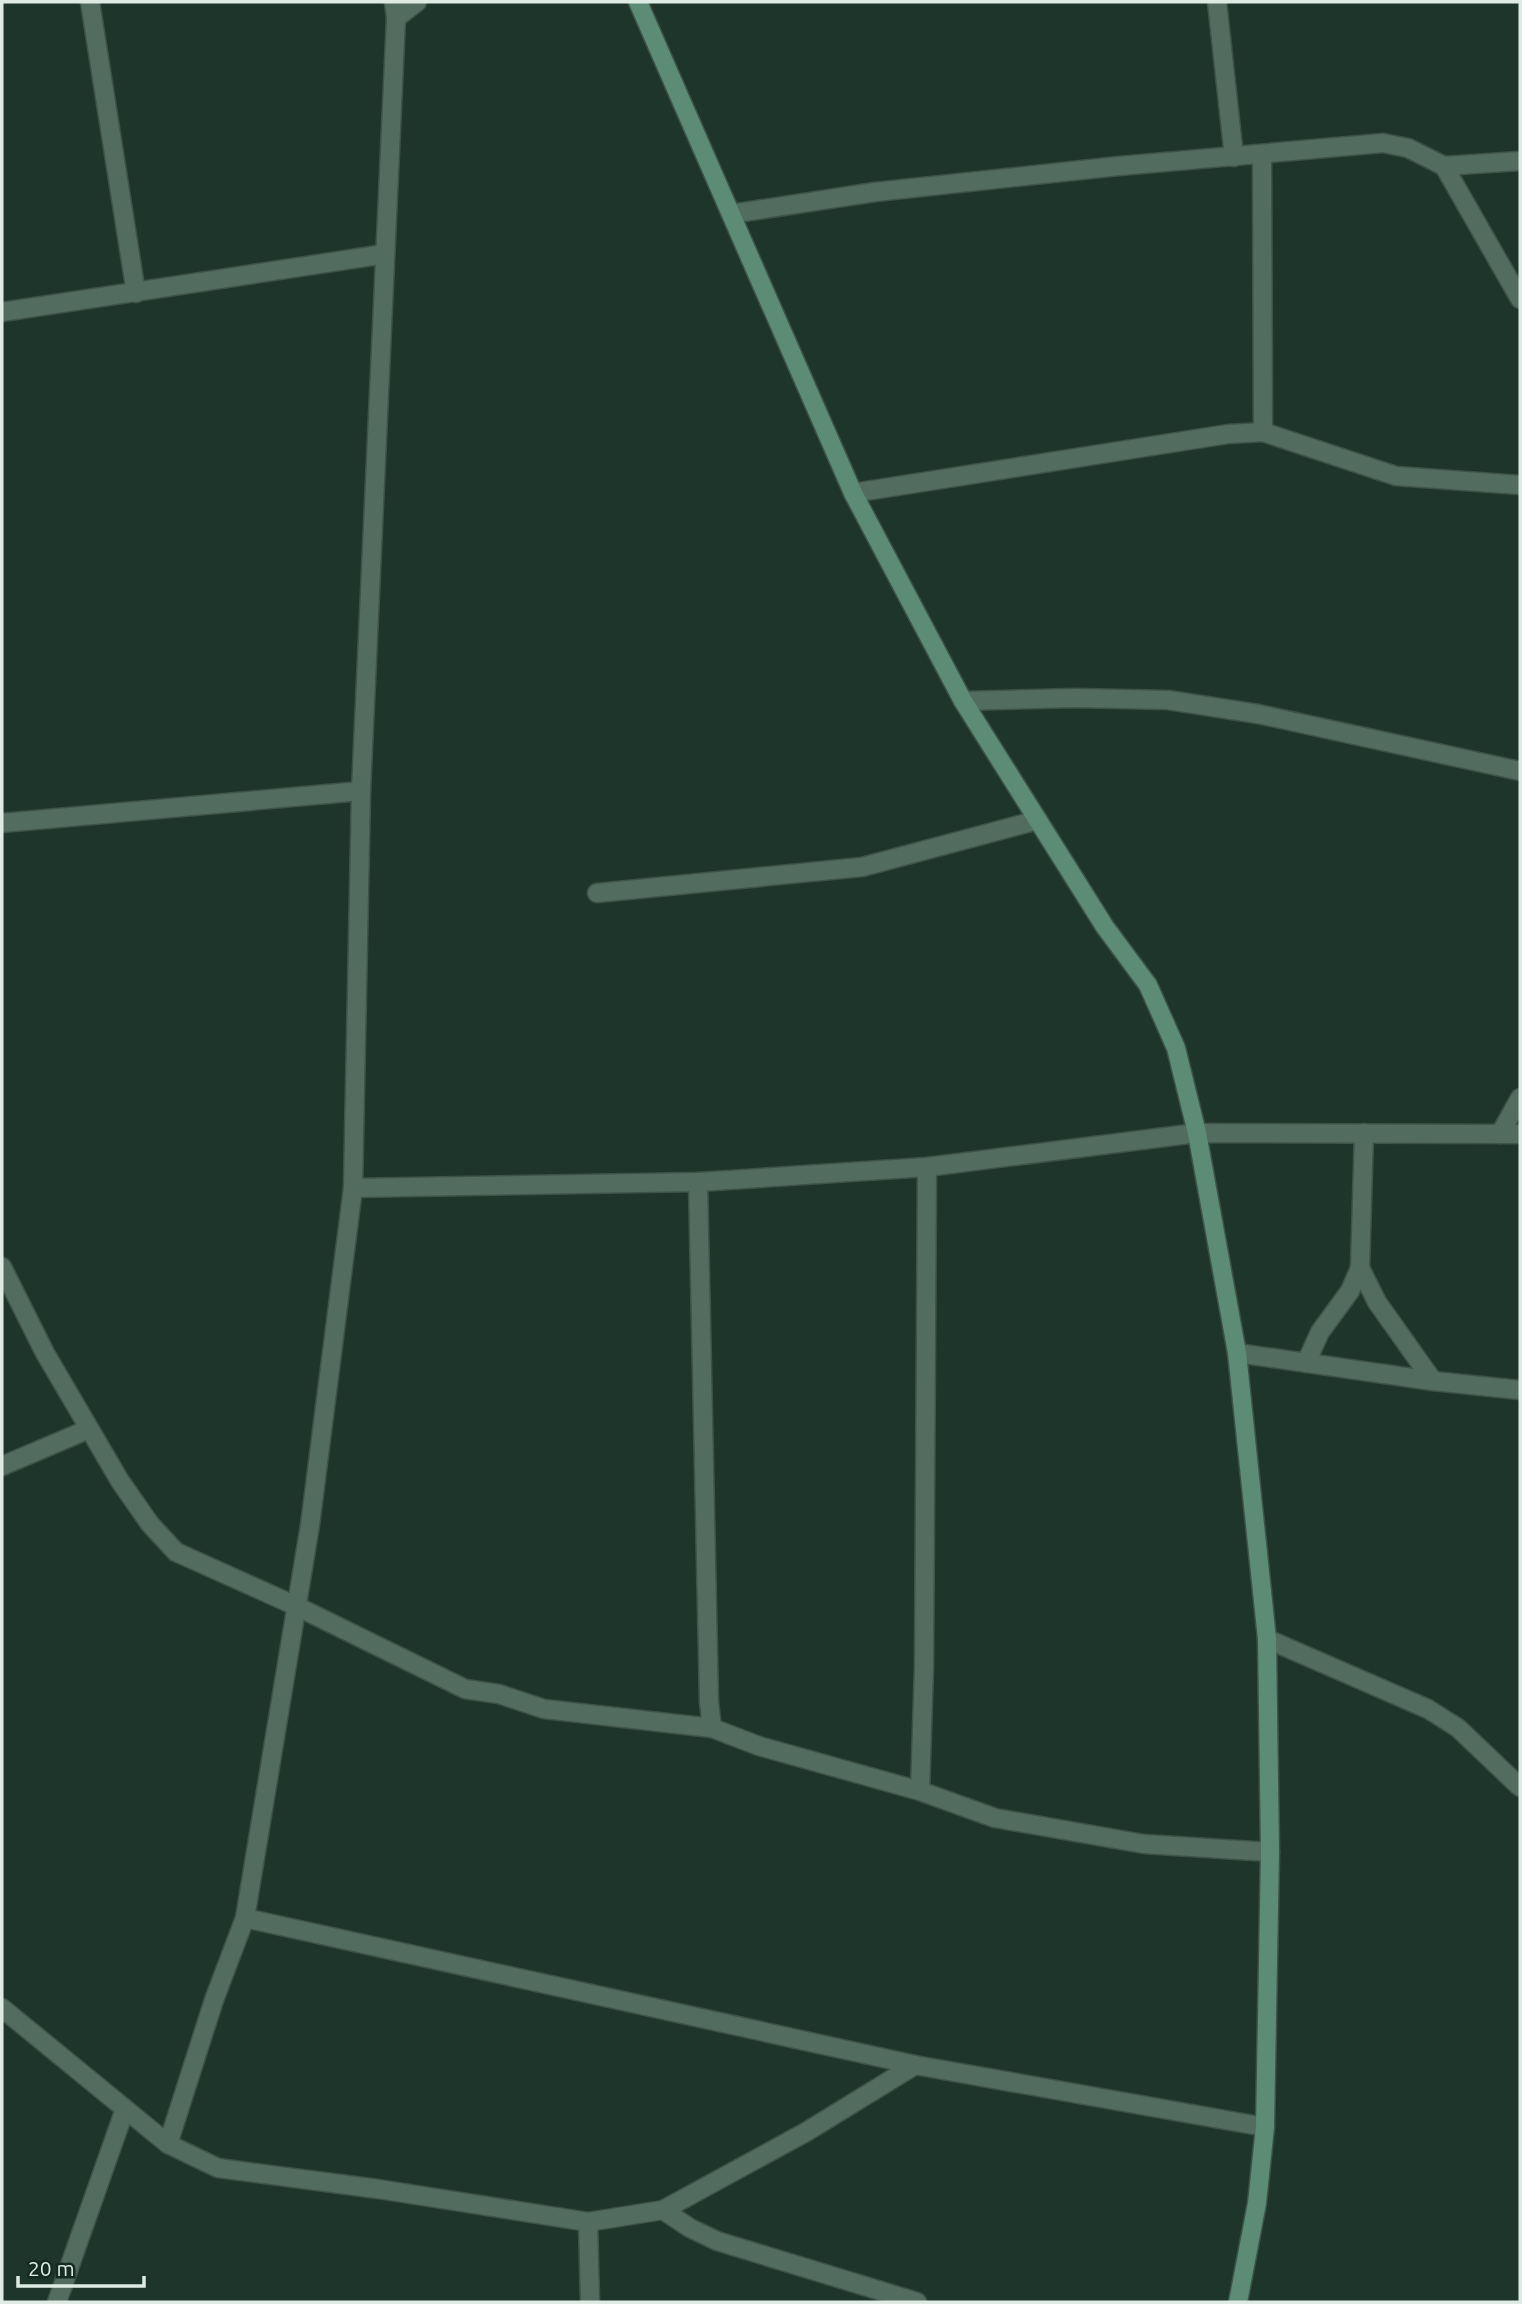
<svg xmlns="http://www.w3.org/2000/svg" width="1522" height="2304" font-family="Ubuntu,sans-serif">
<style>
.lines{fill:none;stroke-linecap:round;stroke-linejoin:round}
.street-casing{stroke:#3d5249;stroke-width:21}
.secondary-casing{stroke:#3d5249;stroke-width:21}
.street{stroke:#536c60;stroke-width:18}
.secondary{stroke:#5c8b76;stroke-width:18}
</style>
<rect width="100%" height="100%" fill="#1e352b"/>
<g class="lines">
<defs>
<g id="street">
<polyline points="90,2 136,293"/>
<polyline points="394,2 396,18 361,791 353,1188 310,1525 245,1918 214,2000 168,2144 218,2168 378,2189 588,2222 663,2210 806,2132 915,2065 1265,2127"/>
<polyline points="1217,2 1234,157"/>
<polyline points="396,18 417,2"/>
<polyline points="1262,155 1263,432"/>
<polyline points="1444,166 1520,161"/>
<polyline points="731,214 875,192 1119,166 1383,143 1408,148 1444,166 1520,299"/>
<polyline points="2,312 385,254"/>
<polyline points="853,493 1228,434 1263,432 1396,476 1520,485"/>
<polyline points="963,701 1075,698 1168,700 1258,714 1520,771"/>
<polyline points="2,823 361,791"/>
<polyline points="597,893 862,867 1038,820"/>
<polyline points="1364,1133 1360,1268 1377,1302 1433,1381"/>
<polyline points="1500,1134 1520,1098"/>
<polyline points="698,1182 709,1702 712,1728 759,1746 920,1791 995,1818 1144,1844 1270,1852"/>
<polyline points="353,1188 698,1182 927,1167 1197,1133 1520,1134"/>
<polyline points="2,1267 45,1353 120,1481 150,1524 176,1552 296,1606 465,1689 499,1694 544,1709 712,1728"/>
<polyline points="1237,1353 1433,1381 1520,1390"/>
<polyline points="1306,1363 1320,1332 1350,1291 1360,1268"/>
<polyline points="2,1466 89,1429"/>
<polyline points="1267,1639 1428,1709 1458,1728 1520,1787"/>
<polyline points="920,1791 924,1667 927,1167"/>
<polyline points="245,1918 915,2065"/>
<polyline points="2,2008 168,2144"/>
<polyline points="663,2210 690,2228 717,2241 917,2302"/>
<polyline points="588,2222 590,2302"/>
<polyline points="57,2302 125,2109"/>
</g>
<polyline id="secondary" points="638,2 853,493 963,701 1105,927 1148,985 1176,1048 1197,1133 1237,1353 1267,1639 1270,1852 1265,2127 1257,2203 1238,2302"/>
</defs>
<!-- street casing -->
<use href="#street" class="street-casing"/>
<!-- secondary casing -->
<use href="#secondary" class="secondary-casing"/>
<!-- street -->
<use href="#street" class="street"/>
<!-- secondary -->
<use href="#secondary" class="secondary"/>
</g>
<!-- border -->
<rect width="1522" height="2304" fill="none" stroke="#ddebe4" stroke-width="7"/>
<!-- scale -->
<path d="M18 2276v10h126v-10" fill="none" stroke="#ddebe4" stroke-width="3.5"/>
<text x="28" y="2276" font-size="21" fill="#ddebe4" stroke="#142b21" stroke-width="5" paint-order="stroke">20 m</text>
</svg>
